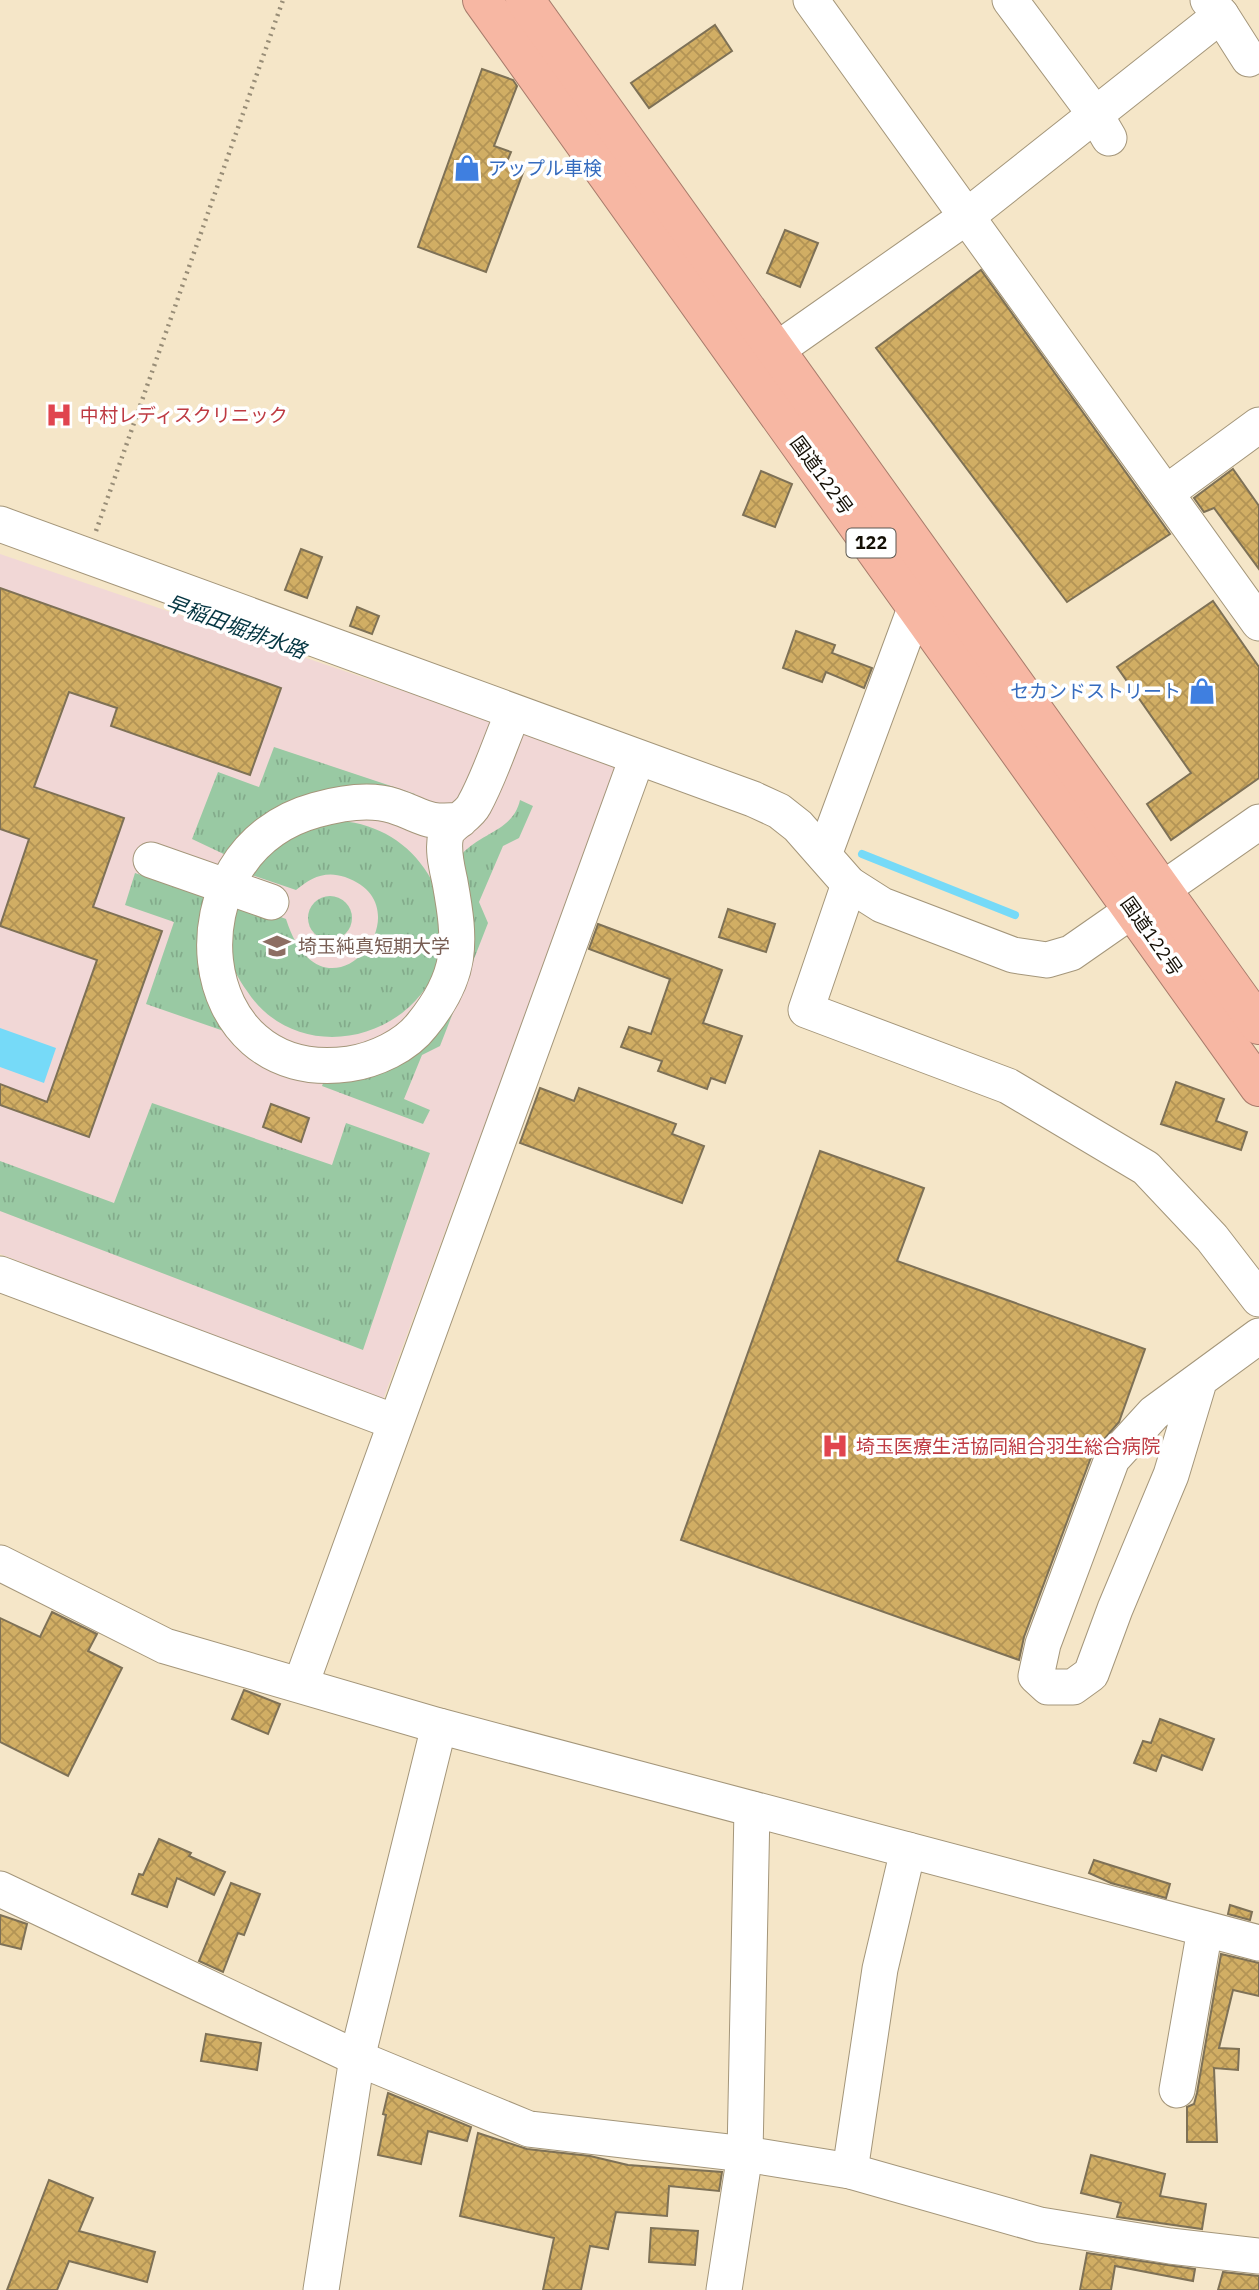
<svg xmlns="http://www.w3.org/2000/svg" width="1259" height="2290" font-family="'IBM Plex Sans','Noto Sans JP',sans-serif">
<style>
.education{fill:#f1d7d6}
.grass{fill:url(#grass-tufts)}
.water{fill:#76daf8}
.lines{fill:none;stroke-linecap:round;stroke-linejoin:round}
.stream{stroke:#76daf8;stroke-width:8}
.building{fill:url(#building-cross-hatch);stroke:#7e7156;stroke-width:2}
.minor-casing{stroke:#a4967a;stroke-width:37}
.highway-casing{stroke:#a87c6c;stroke-width:40}
.path{stroke:#988d77;stroke-width:4.5;stroke-dasharray:2 5;stroke-linecap:butt}
.minor{stroke:#fff;stroke-width:35}
.highway{stroke:#f7b7a3;stroke-width:38}
.labels{text-anchor:middle;stroke-width:7;stroke-linejoin:round;paint-order:stroke}
.shield{fill:#fff;stroke:#5a5750;stroke-width:2}
.shield-label{font-size:18px;font-weight:bold;fill:#140f05}
.shop-label{font-size:19px;fill:#366cbe;stroke:#fff;text-anchor:start}
.health-label{font-size:19px;fill:#be3a42;stroke:#fff;text-anchor:start}
.street-label{font-size:19px;fill:#140f05;stroke:#fff}
.education-label{font-size:19px;fill:#785e54;stroke:#fff;text-anchor:start}
.water-label{font-size:21px;font-style:italic;fill:#053642;stroke:#fff}
</style>
<defs>
<pattern id="grass-tufts" width="24" height="20" patternUnits="userSpaceOnUse" patternTransform="scale(1.75)"><rect width="24" height="20" fill="#99c9a3"/><path d="M3 7l-1-3M5 7V3M7 7l1-3M15 17l-1-3M17 17v-4M19 17l1-3" fill="none" stroke="#83ab8b"/></pattern>
<pattern id="building-cross-hatch" width="8" height="8" patternUnits="userSpaceOnUse" patternTransform="scale(1.75)"><rect width="8" height="8" fill="#d1ae64"/><path d="M0 0l8 8M0 8l8-8" fill="none" stroke="#b39455"/></pattern>
</defs>
<rect width="100%" height="100%" fill="#f5e6c8"/>
<!-- education -->
<polygon class="education" points="0,554 624,766 484,1126 383,1400 0,1254"/>
<!-- grass -->
<g class="grass">
<polygon points="274,747 415,794 406,800 392,797 230,857 192,839 218,772 259,787"/>
<path d="M520,800L533,806L519,838L503,846L479,902L488,923L440,1046L422,1055L404,1099L430,1110L423,1124L322,1086L327,1073L420,1040L462,854C482,832 513,831 520,800Z"/>
<path d="M341,821C378,824 409,843 428,874C441,894 442,913 441,936C440,944 441,954 439,962C410,1044 296,1066 247,991C239,980 231,966 229,952C227,936 232,916 234,899L286,919C324,1038 432,907 345,877C325,870 310,878 296,890L243,872L284,833Z"/>
<polygon points="135,873 205,896 202,909 241,1037 146,1004 174,922 125,905"/>
<circle cx="330" cy="918" r="22"/>
<polygon points="152,1103 332,1165 346,1123 430,1153 363,1350 0,1211 0,1161 114,1203"/>
</g>
<!-- water -->
<polygon class="water" points="0,1028 56,1048 44,1083 0,1067"/>
<g class="lines">
<!-- stream -->
<polyline class="stream" points="862,854 1015,915"/>
</g>
<!-- building -->
<g class="building">
<polygon points="715,25 732,51 649,108 631,83"/>
<polygon points="482,69 513,80 517,86 494,146 511,152 506,164 524,170 486,272 418,247"/>
<polygon points="785,230 818,243 800,287 767,273"/>
<polygon points="981,270 1170,534 1067,602 876,348"/>
<polygon points="1233,469 1259,506 1259,569 1214,508 1204,512 1194,498"/>
<polygon points="761,471 792,484 775,527 743,515"/>
<polygon points="301,549 322,557 307,598 285,590"/>
<polygon points="0,588 281,688 250,775 111,726 117,708 69,692 34,787 124,818 93,907 162,931 89,1137 0,1105 0,1084 47,1102 97,960 0,926 29,839 0,829"/>
<polygon points="1213,601 1259,667 1259,778 1171,840 1147,804 1191,773 1117,667"/>
<polygon points="357,607 379,616 372,634 350,626"/>
<polygon points="796,631 835,645 832,653 872,668 864,688 826,672 822,682 783,668"/>
<polygon points="728,909 775,924 766,952 719,937"/>
<polygon points="598,924 722,970 703,1023 742,1036 725,1083 711,1078 707,1089 658,1071 662,1061 621,1047 629,1027 651,1034 670,979 589,949"/>
<polygon points="1176,1082 1224,1099 1216,1121 1247,1132 1241,1150 1161,1124"/>
<polygon points="540,1088 574,1101 579,1088 676,1124 672,1134 704,1146 682,1203 520,1143"/>
<polygon points="271,1104 309,1118 301,1142 263,1127"/>
<polygon points="820,1151 924,1188 897,1261 1145,1349 1119,1422 1093,1452 1024,1637 1019,1660 681,1540"/>
<polygon points="52,1612 97,1634 88,1651 122,1668 68,1776 0,1742 0,1618 40,1637"/>
<polygon points="244,1690 280,1704 268,1734 232,1719"/>
<polygon points="1160,1719 1214,1739 1202,1770 1162,1755 1156,1771 1134,1763 1143,1741 1151,1743"/>
<polygon points="159,1839 191,1853 189,1856 225,1872 214,1895 177,1878 167,1907 132,1894 139,1874 143,1875"/>
<polygon points="1094,1860 1170,1884 1166,1898 1111,1883 1089,1873"/>
<polygon points="231,1883 260,1894 244,1935 238,1933 223,1972 199,1961"/>
<polygon points="1230,1905 1252,1912 1250,1920 1228,1914"/>
<polygon points="0,1915 27,1924 21,1949 0,1944"/>
<polygon points="1221,1954 1259,1963 1259,1996 1233,1990 1219,2048 1239,2049 1238,2070 1214,2068 1217,2142 1187,2142 1187,2107 1194,2104 1197,2093"/>
<polygon points="206,2034 261,2043 257,2070 201,2061"/>
<polygon points="388,2093 471,2127 467,2141 428,2131 421,2164 378,2155 386,2115 383,2114"/>
<polygon points="478,2133 527,2149 590,2156 628,2165 722,2172 719,2191 669,2186 667,2216 616,2212 608,2249 590,2246 581,2290 543,2290 554,2238 460,2216"/>
<polygon points="1091,2155 1165,2174 1160,2196 1206,2204 1202,2229 1117,2217 1121,2203 1081,2193"/>
<polygon points="49,2180 93,2198 79,2231 155,2252 147,2282 69,2261 57,2290 7,2290"/>
<polygon points="651,2228 698,2231 695,2265 649,2262"/>
<polygon points="1087,2253 1195,2269 1193,2281 1115,2266 1111,2290 1080,2290"/>
<polygon points="1223,2272 1259,2276 1259,2290 1218,2290"/>
</g>
<g class="lines">
<defs>
<g id="minor">
<polyline points="811,0 1259,623"/>
<polyline points="1010,0 1095,114 1109,138"/>
<polyline points="1208,0 1221,15 1249,59"/>
<polyline points="775,351 966,217 1221,15"/>
<polyline points="1166,493 1259,425"/>
<polyline points="0,524 753,799 779,811 798,826 849,884 882,905 1013,955 1047,960 1071,953 1259,822"/>
<path d="M460,820C425,824 424,816 394,806C370,798 341,803 316,810C166,851 187,1087 349,1064C375,1060 406,1046 422,1025C463,975 461,943 450,882C447,868 442,849 446,835C450,823 468,817 474,805C490,776 500,743 513,713"/>
<polyline points="824,855 916,606"/>
<polyline points="151,860 271,902"/>
<polyline points="849,884 806,1010 1008,1086 1146,1168 1212,1238 1259,1299"/>
<polyline points="0,1274 395,1422"/>
<polyline points="1199,1382 1171,1475 1115,1609 1091,1674 1073,1687 1048,1687 1036,1676 1043,1644 1112,1459 1154,1413 1259,1336"/>
<polyline points="0,1563 165,1646 439,1726 1259,1943"/>
<polyline points="301,1684 637,758"/>
<polyline points="0,1889 357,2058 529,2129 745,2154 850,2171 1040,2225 1170,2246 1259,2256"/>
<polyline points="1177,2090 1205,1929"/>
<polyline points="850,2171 880,1969 908,1850"/>
<polyline points="321,2290 357,2058 439,1726"/>
<polyline points="724,2290 745,2154 752,1809"/>
</g>
<g id="highway">
<polyline points="482,0 1259,1087"/>
<polyline points="525,0 1259,1025"/>
</g>
</defs>
<!-- minor casing -->
<use href="#minor" class="minor-casing"/>
<!-- highway casing -->
<use href="#highway" class="highway-casing"/>
<!-- path -->
<polyline class="path" points="96,531 283,0"/>
<!-- minor -->
<use href="#minor" class="minor"/>
<!-- highway -->
<use href="#highway" class="highway"/>
</g>
<!-- icons -->
<defs>
<symbol id="shop-bare" viewBox="-9 -9 18 18"><path d="M-5-2.5h2.3a2.7 3.5 0 0 1 5.4 0H5L5.5 6h-11ZM-1.5-2.5h3a1.5 2.3 0 0 0-3 0Z" fill="#3f7fe0" stroke="#fff" stroke-width="2.5" paint-order="stroke"/></symbol>
<symbol id="hospital-bare" viewBox="-9 -9 18 18"><path d="M-5-5h3v3.5h4V-5h3V5h-3V1.5h-4V5h-3Z" fill="#e0444e" stroke="#fff" stroke-width="2.5" paint-order="stroke"/></symbol>
<symbol id="university-bare" viewBox="-9 -9 18 18"><path d="M0-5L7-2L0 1L-7-2ZM-4 1L0 2.5L4 1V4Q0 6-4 4Z" fill="#8d6e63" stroke="#fff" stroke-width="2.5" paint-order="stroke"/></symbol>
</defs>
<g fill-rule="evenodd">
<use href="#shop-bare" x="448" y="149" width="38" height="38"/>
<use href="#hospital-bare" x="40" y="396" width="38" height="38"/>
<use href="#shop-bare" x="1183" y="672" width="38" height="38"/>
<use href="#university-bare" x="258" y="927" width="38" height="38"/>
<use href="#hospital-bare" x="816" y="1427" width="38" height="38"/>
</g>
<g class="labels">
<!-- shield labels -->
<rect class="shield" x="846.5" y="528.5" width="49" height="29" rx="5"/>
<g class="shield-label">
<text x="871" y="549">122</text>
</g>
<!-- shop labels -->
<g class="shop-label">
<text x="488" y="175">アップル車検</text>
<text x="1181" y="698" text-anchor="end">セカンドストリート</text>
</g>
<!-- health labels -->
<g class="health-label">
<text x="80" y="422">中村レディスクリニック</text>
<text x="856" y="1453">埼玉医療生活協同組合羽生総合病院</text>
</g>
<!-- street labels -->
<g class="street-label">
<text transform="translate(822 475) rotate(54)" y="7">国道122号</text>
<text transform="translate(1152 936) rotate(55)" y="7">国道122号</text>
</g>
<!-- education labels -->
<g class="education-label">
<text x="298" y="953">埼玉純真短期大学</text>
</g>
<!-- water labels -->
<g class="water-label">
<text transform="translate(236 627) rotate(20)" y="7">早稲田堀排水路</text>
</g>
</g>
</svg>
